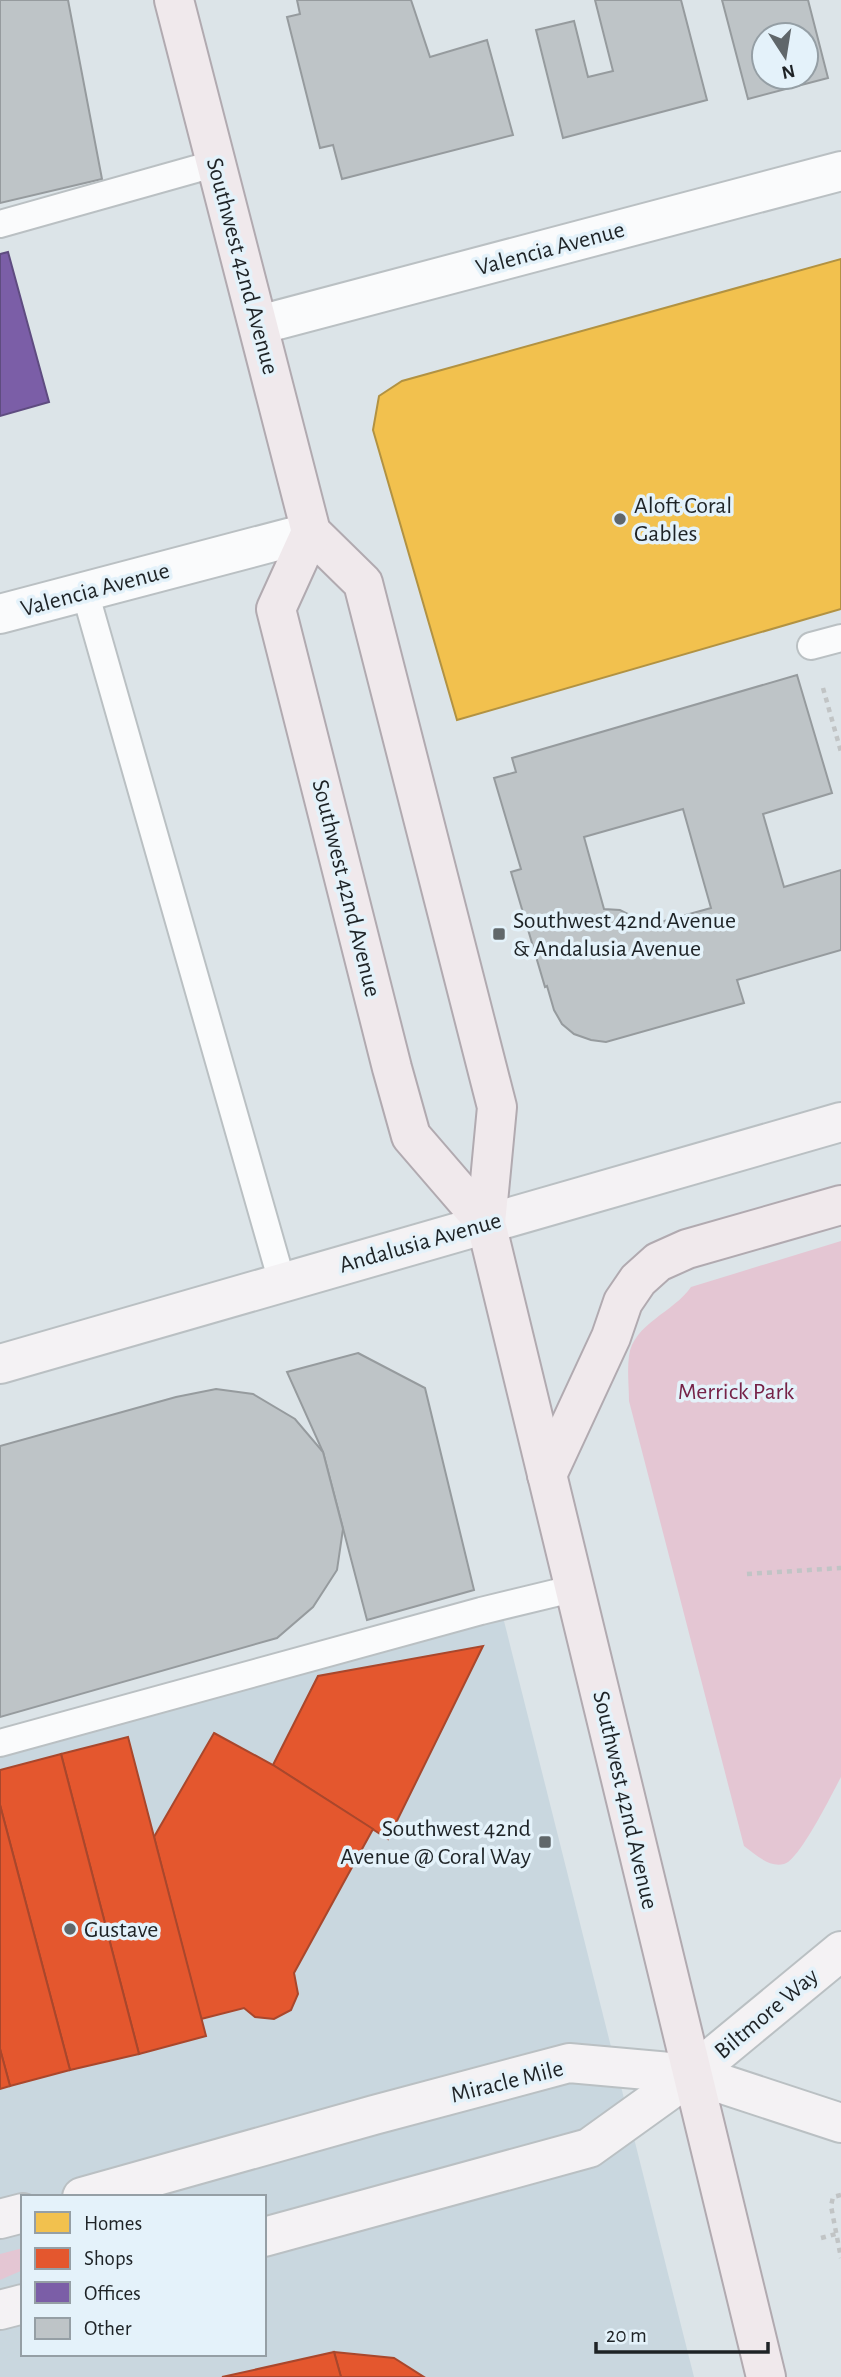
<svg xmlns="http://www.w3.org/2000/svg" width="841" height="2377" font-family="'Alegreya Sans',sans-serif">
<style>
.built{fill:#c9d7df;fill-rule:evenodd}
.green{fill:#e4c6d3}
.homes{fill:#f2c14e;stroke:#b29242;stroke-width:2}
.shops{fill:#e4572e;stroke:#a9472c;stroke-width:2}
.offices{fill:#7b5ea7;stroke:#5f4c80;stroke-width:2}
.building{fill:#bec4c7;stroke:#969b9e;stroke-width:2;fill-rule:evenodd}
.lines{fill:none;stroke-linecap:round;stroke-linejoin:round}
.lane-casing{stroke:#bac0c3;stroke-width:30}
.street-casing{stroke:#bac0c3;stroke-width:42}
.secondary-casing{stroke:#bac0c3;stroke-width:42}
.primary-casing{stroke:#b1aab0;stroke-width:42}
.path{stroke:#c1c4c5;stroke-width:4.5;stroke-dasharray:5 5;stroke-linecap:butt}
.lane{stroke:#fafbfc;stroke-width:26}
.street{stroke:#fafbfc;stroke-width:38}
.secondary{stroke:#f4f2f4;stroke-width:38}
.primary{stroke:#f0e9ec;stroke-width:38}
.poi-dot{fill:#60676a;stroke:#e4f2fa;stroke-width:2.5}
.labels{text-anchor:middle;stroke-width:7;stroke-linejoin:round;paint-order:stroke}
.street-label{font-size:24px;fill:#1e2326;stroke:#e4f2fa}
.poi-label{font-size:24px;fill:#1e2326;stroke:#e4f2fa;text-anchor:start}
.park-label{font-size:24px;fill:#762348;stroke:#e4f2fa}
</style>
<rect width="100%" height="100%" fill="#dce4e8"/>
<!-- built -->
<path class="built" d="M502,1613L694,2377H0V1753ZM23,2197H264V2354H23Z"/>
<!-- green -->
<g class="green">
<path d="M841,1241V1777C832,1794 799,1861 784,1864C769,1868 755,1854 744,1846L629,1401C629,1386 627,1371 629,1356C633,1324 674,1312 691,1287Z"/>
<polygon points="23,2248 23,2270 0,2280 0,2254"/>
</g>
<!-- homes -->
<polygon class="homes" points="841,259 841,609 457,720 373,430 379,396 402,381"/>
<!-- shops -->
<g class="shops">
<polygon points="483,1646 388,1839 273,1765 318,1676"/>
<polygon points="214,1733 273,1765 373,1829 294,1973 298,1994 291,2010 274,2019 255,2017 244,2008 201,2019 154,1837"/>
<polygon points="128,1737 206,2036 139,2054 61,1754"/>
<polygon points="61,1754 139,2054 70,2070 0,1805 0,1770"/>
<polygon points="0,1805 70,2070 10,2086 0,2049"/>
<polygon points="0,2049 10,2086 0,2089"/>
<polygon points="334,2352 394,2358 424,2377 341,2377"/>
<polygon points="334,2352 341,2377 222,2377"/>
</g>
<!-- offices -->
<polygon class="offices" points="8,252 49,402 0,416 0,254"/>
<!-- building -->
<g class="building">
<polygon points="0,0 68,0 102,179 0,203"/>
<polygon points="297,0 411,0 430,57 487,40 513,135 342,179 333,145 320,148 287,17 300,14"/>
<polygon points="595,0 681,0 707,100 563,138 536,30 574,21 588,77 613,71"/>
<path d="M722,0H808L828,78L748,99ZM764,35H806V77H764Z"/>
<path d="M797,675L832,793L763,814L784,887L841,870V950L737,980L744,1003L606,1042L591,1040L574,1034L562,1024L554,1010L547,986L545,987L511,872L521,869L494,778L516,772L512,758ZM683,809L711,908L646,926L636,918L620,910L604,909L584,837Z"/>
<polygon points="358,1353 425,1388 474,1590 367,1620 323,1452 287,1372"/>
<polygon points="216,1389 253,1394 295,1419 323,1452 343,1529 337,1570 313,1607 277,1638 0,1717 0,1446 176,1397"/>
</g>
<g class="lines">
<defs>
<g id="lane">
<polyline points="0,224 217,163"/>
<polyline points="85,592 282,1282"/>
<polyline points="811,646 841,638"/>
<polyline points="0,1743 481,1611 576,1588"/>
</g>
<g id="street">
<polyline points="259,325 841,171"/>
<polyline points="0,614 311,532"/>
</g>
<g id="secondary">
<polyline points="0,1364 841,1122"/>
<polyline points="82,2197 374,2115 569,2063 692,2074 841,2123"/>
<polyline points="0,2219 23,2213"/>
<polyline points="264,2237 589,2148 692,2074 841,1951"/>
<polyline points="0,2310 23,2304"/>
</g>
<g id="primary">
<polyline points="174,0 311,532 363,583 497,1107 486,1223 766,2377"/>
<polyline points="311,532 276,609 392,1068 411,1136 486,1223"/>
<polyline points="547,1475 611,1337 623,1302 638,1280 658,1262 687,1249 841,1205"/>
</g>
</defs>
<!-- lane casing -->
<use href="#lane" class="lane-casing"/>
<!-- street casing -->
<use href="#street" class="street-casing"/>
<!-- secondary casing -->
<use href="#secondary" class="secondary-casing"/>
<!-- primary casing -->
<use href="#primary" class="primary-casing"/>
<!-- path -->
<g class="path">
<polyline points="823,688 841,752"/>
<polyline points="747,1574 841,1568"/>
<polyline points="841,2195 833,2197 831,2206 841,2258"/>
<polyline points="821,2238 836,2234"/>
</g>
<!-- lane -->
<use href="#lane" class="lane"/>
<!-- street -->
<use href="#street" class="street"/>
<!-- secondary -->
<use href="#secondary" class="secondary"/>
<!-- primary -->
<use href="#primary" class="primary"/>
</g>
<!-- markers -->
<g class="poi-dot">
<circle cx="620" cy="519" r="7"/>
<rect x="492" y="927" width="14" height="14" rx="3.5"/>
<rect x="538" y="1835" width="14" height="14" rx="3.5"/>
<circle cx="70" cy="1929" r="7"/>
</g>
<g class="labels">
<!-- street labels -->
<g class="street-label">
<text transform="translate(550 248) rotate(-15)" y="8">Valencia Avenue</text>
<text transform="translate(243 266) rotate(75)" y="8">Southwest 42nd Avenue</text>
<text transform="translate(95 589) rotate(-15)" y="8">Valencia Avenue</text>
<text transform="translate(347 888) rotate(76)" y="8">Southwest 42nd Avenue</text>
<text transform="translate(420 1242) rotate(-16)" y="8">Andalusia Avenue</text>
<text transform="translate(626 1800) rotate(77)" y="8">Southwest 42nd Avenue</text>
<text transform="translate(766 2013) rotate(-40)" y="8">Biltmore Way</text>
<text transform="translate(507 2081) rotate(-14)" y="8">Miracle Mile</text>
</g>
<!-- poi labels -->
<g class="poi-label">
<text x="634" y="513">Aloft Coral<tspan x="634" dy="28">Gables</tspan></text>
<text x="513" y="928">Southwest 42nd Avenue<tspan x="513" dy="28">&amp; Andalusia Avenue</tspan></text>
<text x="531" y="1836" text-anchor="end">Southwest 42nd<tspan x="531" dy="28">Avenue @ Coral Way</tspan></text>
<text x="84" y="1937">Gustave</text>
</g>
<!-- park labels -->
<g class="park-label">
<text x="736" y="1399">Merrick Park</text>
</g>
</g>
<!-- legend -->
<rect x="21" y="2195" width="245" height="161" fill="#e4f2fa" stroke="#959fa5" stroke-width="2"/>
<rect x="35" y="2212" width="35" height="21" fill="#f2c14e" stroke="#959fa5" stroke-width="2"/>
<text x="84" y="2230" font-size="21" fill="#1e2326">Homes</text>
<rect x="35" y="2248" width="35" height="21" fill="#e4572e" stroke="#959fa5" stroke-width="2"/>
<text x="84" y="2265" font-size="21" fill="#1e2326">Shops</text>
<rect x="35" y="2282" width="35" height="21" fill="#7b5ea7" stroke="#959fa5" stroke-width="2"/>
<text x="84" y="2300" font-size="21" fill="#1e2326">Offices</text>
<rect x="35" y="2318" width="35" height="21" fill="#bec4c7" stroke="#959fa5" stroke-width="2"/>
<text x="84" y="2335" font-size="21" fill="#1e2326">Other</text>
<!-- north arrow -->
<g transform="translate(785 56) rotate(168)"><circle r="33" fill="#e4f2fa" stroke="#959fa5" stroke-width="2"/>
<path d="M0-5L12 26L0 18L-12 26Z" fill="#60676a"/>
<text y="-10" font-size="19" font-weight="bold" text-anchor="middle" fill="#1e2326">N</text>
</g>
<!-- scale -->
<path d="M596 2342v10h172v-10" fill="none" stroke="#1e2326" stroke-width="3.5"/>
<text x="606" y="2342" font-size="21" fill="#1e2326" stroke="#e4f2fa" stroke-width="5" paint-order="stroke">20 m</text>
</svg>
